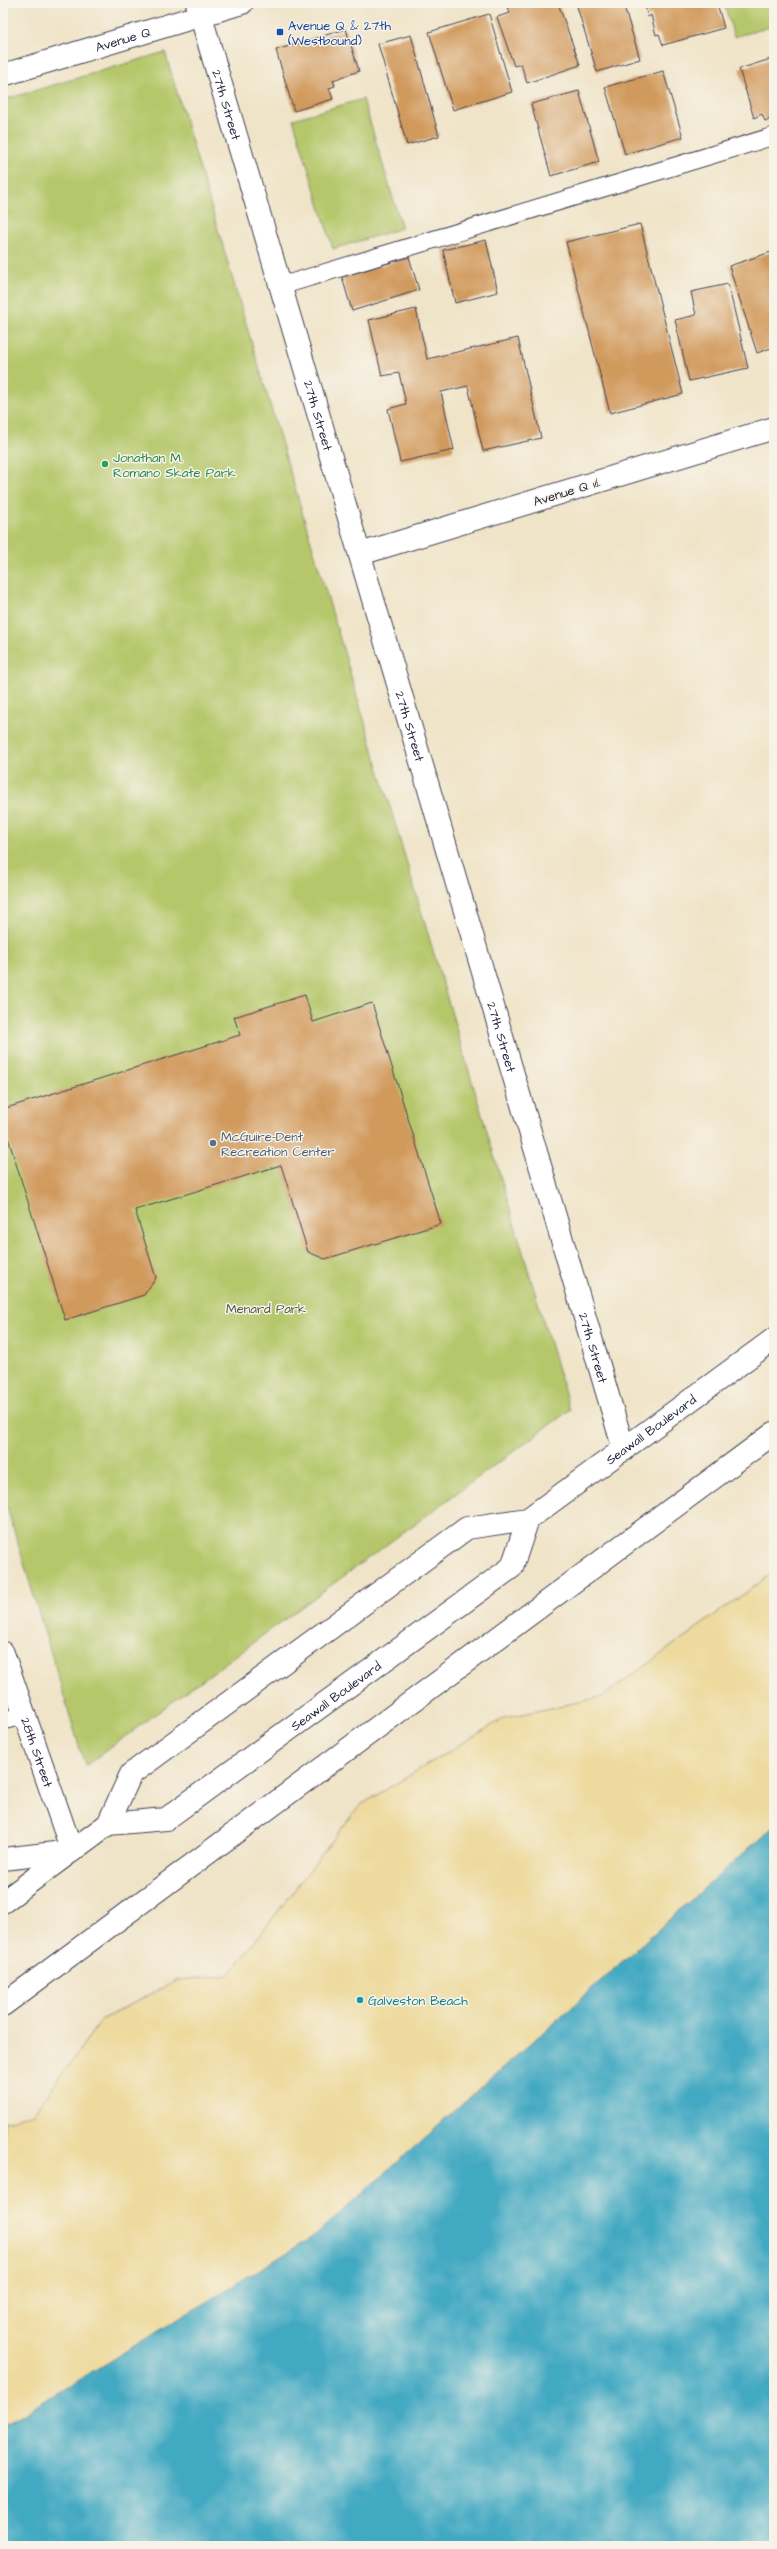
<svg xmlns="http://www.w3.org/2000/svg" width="777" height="2549" font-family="'Architects Daughter',sans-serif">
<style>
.green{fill:#b5c76b;stroke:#6c7453}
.sand{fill:#eeda9e;stroke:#887e6c}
.water{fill:#42a9c2;stroke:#32667e}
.building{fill:#d19a5d}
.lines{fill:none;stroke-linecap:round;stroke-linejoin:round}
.lane-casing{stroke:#413f50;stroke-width:19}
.street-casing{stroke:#413f50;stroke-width:24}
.secondary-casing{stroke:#413f50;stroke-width:24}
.primary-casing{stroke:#413f50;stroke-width:24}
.lane{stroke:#fff;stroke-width:17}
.street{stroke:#fff;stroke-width:22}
.secondary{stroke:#fff;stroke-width:22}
.primary{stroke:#fff;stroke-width:22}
.transit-dot{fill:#1a4fb4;stroke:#f7f3e8;stroke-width:1.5}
.leisure-dot{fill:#2e9e5b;stroke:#f7f3e8;stroke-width:1.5}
.service-dot{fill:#5c6f8a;stroke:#f7f3e8;stroke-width:1.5}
.culture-dot{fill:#0f9aa8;stroke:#f7f3e8;stroke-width:1.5}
.labels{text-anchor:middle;stroke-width:3;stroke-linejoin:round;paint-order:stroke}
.transit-label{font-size:13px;fill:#164399;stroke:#f7f3e8;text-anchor:start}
.street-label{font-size:13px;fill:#22223b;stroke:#f7f3e8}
.leisure-label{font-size:13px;fill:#27864d;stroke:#f7f3e8;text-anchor:start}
.service-label{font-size:13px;fill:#4e5e75;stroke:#f7f3e8;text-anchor:start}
.park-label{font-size:13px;fill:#4e5449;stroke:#f7f3e8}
.culture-label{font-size:13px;fill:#0d838f;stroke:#f7f3e8;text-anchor:start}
</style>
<rect width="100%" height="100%" fill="#f7f3e8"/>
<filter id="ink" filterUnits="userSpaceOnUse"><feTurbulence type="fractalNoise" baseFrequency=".025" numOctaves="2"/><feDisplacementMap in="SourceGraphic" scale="8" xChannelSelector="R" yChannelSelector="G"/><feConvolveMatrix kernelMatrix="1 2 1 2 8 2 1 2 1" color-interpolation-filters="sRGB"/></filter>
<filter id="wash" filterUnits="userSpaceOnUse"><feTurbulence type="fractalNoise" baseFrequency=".012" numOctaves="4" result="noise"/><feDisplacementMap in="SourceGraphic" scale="16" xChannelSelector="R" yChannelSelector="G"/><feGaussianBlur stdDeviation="0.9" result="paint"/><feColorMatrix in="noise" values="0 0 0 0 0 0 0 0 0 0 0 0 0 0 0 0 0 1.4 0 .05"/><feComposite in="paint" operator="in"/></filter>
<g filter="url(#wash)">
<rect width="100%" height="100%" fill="#f0e4c8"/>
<!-- green -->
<g class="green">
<polygon points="724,3 774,3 774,26 734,37"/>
<polygon points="165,52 570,1410 85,1766 3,1494 3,100"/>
<polygon points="363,99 402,228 333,249 293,119"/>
</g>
<!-- sand -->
<polygon class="sand" points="774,1572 774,1826 316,2235 3,2426 3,2122 34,2113 101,2020 178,1980 229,1975 359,1806 504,1718 602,1697"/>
<!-- water -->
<polygon class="water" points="774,1826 774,2546 3,2546 3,2426 316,2235"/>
<g id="blocks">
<!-- building -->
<g class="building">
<polygon points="558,3 580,65 527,83 521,64 514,66 497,17 510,13 507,4 509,3"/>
<polygon points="576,3 623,3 640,59 597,72"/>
<polygon points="644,3 717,3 724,28 663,45 659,34 656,35 651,15 648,17"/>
<polygon points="489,14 512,92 453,110 429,32"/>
<polygon points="346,29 359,71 333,80 335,86 329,88 333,99 294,111 276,50"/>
<polygon points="411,35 439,136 407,145 378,44"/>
<polygon points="774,58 774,118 765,121 762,114 754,118 739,69"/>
<polygon points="663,71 683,137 625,154 605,87"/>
<polygon points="579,91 599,162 551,176 531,104"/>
<polygon points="640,224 683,394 610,413 566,242"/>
<polygon points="486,240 498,292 455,303 443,250"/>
<polygon points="774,251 774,347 757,353 729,266"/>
<polygon points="409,257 419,290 352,311 342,277"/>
<polygon points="728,284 748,368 689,381 675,320 696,315 691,292"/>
<polygon points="416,309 427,359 518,338 541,438 483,451 468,386 441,392 454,450 400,462 388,409 406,404 399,373 382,376 369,320"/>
<polygon points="305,995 313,1022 372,1003 441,1224 325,1259 308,1252 281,1165 135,1210 156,1278 144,1295 65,1320 3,1122 3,1109 240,1035 234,1017"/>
</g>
</g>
</g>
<g filter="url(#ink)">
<use href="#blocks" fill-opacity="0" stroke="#413f50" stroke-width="1"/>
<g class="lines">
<defs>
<g id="lane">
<polyline points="281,286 774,136"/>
<polyline points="3,1721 24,1715"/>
</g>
<g id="street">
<path id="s1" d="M3,75L242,3"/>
<polyline points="360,554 774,428"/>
<path id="s2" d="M3,1653L72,1851L3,1859"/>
<polyline points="3,2005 774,1433"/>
</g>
<g id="secondary">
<path id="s3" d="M197,3L624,1450"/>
</g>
<g id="primary">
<path id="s4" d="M108,1824L166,1819L512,1567L528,1519"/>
<path id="s5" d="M3,1902L108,1824L131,1774L467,1528L528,1519L774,1339"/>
</g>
</defs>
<!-- lane casing -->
<use href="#lane" class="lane-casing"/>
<!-- street casing -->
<use href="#street" class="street-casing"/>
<!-- secondary casing -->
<use href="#secondary" class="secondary-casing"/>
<!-- primary casing -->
<use href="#primary" class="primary-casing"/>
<!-- lane -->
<use href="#lane" class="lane"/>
<!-- street -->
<use href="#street" class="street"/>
<!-- secondary -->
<use href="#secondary" class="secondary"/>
<!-- primary -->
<use href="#primary" class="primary"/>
</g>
</g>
<!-- markers -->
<rect class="transit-dot" x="276" y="28" width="8" height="8" rx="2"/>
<circle class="leisure-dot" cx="105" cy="464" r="4"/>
<circle class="service-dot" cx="213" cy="1143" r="4"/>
<circle class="culture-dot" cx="360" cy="2000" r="4"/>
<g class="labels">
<!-- transit labels -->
<g class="transit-label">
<text x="288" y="30">Avenue Q &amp; 27th<tspan x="288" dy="15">(Westbound)</tspan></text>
</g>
<!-- street labels -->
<g class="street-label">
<text dy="5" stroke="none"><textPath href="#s1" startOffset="125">Avenue Q</textPath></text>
<text dy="5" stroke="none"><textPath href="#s3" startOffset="106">27th Street</textPath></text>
<text dy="5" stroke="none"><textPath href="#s3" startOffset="430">27th Street</textPath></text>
<text transform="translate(567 491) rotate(-17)" y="5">Avenue Q ½</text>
<text dy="5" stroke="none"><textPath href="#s3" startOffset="754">27th Street</textPath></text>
<text dy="5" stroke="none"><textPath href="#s3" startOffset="1078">27th Street</textPath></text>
<text dy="5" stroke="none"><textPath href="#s3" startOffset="1402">27th Street</textPath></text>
<text dy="5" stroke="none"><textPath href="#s5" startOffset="816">Seawall Boulevard</textPath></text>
<text dy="5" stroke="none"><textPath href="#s4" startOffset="268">Seawall Boulevard</textPath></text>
<text dy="5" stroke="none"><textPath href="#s2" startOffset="105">28th Street</textPath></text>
</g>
<!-- leisure labels -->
<g class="leisure-label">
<text x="113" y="462">Jonathan M.<tspan x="113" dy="15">Romano Skate Park</tspan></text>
</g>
<!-- service labels -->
<g class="service-label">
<text x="221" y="1141">McGuire-Dent<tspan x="221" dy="15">Recreation Center</tspan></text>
</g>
<!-- park labels -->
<g class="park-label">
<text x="266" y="1313">Menard Park</text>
</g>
<!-- culture labels -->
<g class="culture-label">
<text x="368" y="2005">Galveston Beach</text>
</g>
</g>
<!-- margin -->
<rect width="777" height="2549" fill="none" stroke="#f7f3e8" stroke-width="16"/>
</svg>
